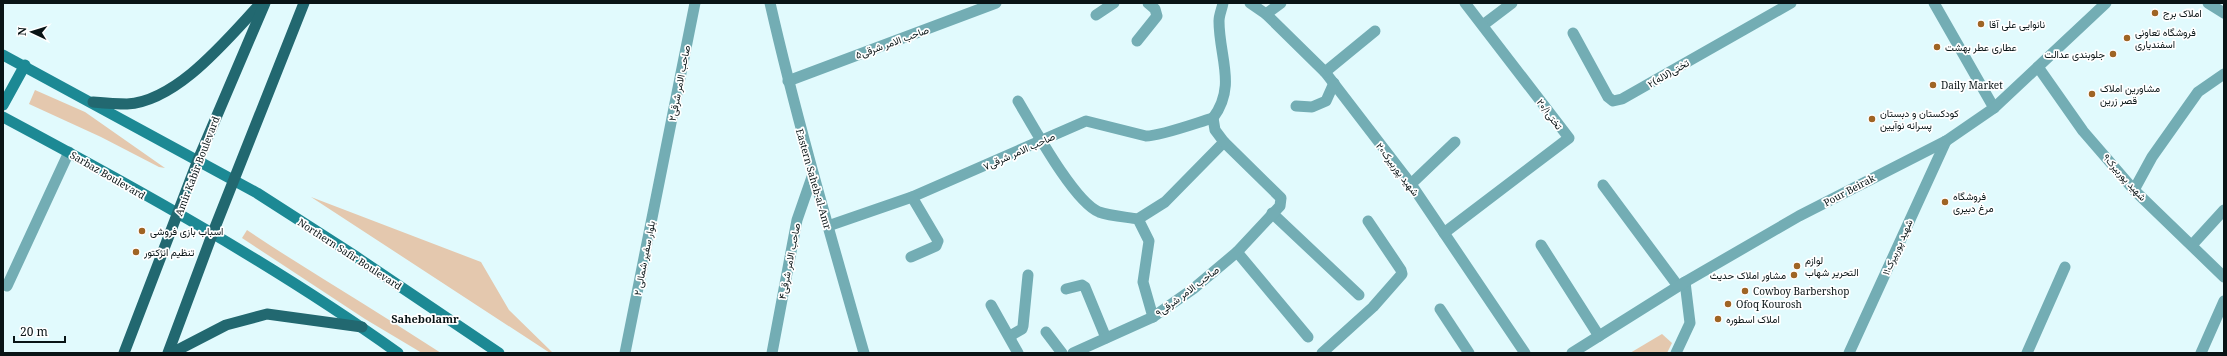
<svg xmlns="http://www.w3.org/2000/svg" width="2227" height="356" font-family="'Noto Serif',Vazirmatn,serif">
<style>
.green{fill:#e4c8ae}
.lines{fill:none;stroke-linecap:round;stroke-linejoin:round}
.minor{stroke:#73adb4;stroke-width:11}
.tertiary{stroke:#73adb4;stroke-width:11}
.secondary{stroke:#1c8994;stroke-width:11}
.primary{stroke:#226870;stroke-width:11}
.poi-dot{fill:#9f6424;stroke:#fff;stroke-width:1.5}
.labels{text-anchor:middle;stroke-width:3.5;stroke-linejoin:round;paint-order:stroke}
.poi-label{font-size:10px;fill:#091416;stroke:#fff;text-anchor:start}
.street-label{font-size:10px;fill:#091416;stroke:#fff}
.neighbourhood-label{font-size:11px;font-weight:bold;fill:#091416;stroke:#fff}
</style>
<rect width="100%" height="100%" fill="#e1fafd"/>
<!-- green -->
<g class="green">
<polygon points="35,90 85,112 165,168 159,167 101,137 29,104"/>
<polygon points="311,197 481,262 509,310 553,353 550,353"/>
<path d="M247,230C311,273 377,311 441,353H422L365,319L242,238Z"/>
<polygon points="1662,334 1672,343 1667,353 1630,353"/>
</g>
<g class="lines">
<!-- minor -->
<g class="minor">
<polyline points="1250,3 1266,14 1325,72 1411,184 1525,353"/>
<polyline points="1934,3 1994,108"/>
<polyline points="2208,3 2224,13"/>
<polyline points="1266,14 1281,3"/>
<polyline points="1096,15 1114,3"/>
<polyline points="1483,25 1512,3"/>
<polyline points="1573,33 1608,97 1613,101 1622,99 1791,3"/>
<polyline points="1137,41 1157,16 1155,9 1148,3"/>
<polyline points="2038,67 2083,131 2134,190 2224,277"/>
<polyline points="1325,72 1375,31"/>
<polyline points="788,81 996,3"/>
<path d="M1018,101C1033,126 1074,202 1099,212C1110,216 1126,217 1138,219L1165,202L1224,142"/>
<polyline points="1296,106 1312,107 1326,101 1334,83"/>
<path d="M1213,118C1237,86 1219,57 1219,21C1219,15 1222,9 1223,3"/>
<polyline points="1411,184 1455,142"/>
<polyline points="1603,185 1678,286"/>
<polyline points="2134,190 2152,157 2198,92 2224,74"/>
<polyline points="1272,213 1359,295"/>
<polyline points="1138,219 1149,241 1143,282 1153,317"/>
<path d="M828,226L912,197L1086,121L1146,136C1161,136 1196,123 1213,118"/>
<polyline points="1444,233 1569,138 1465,3"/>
<polyline points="1541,245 1599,336"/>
<polyline points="2192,245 2224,210"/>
<polyline points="1237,252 1308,337"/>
<polyline points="911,257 936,246 938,241 912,197"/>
<polyline points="7,286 69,152"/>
<polyline points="1066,289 1082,285 1085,287 1106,338"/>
<polyline points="991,305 1018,353"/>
<polyline points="1440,309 1469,353"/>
<polyline points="1046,332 1062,353"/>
<polyline points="1010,336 1022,329 1023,326 1028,275"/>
<polyline points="625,353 695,3"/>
<polyline points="772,353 797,220 813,174"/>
<polyline points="1073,353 1153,317 1193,289 1237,252 1280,206 1281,198 1224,142 1215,130 1213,118"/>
<polyline points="1322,353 1373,307 1402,274 1401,270 1368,221"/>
<polyline points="1676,353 1690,323 1685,282"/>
<polyline points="1849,353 1946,141"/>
<polyline points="2027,353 2065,267"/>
<polyline points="2201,353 2224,301"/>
</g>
<!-- tertiary -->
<g class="tertiary">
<path d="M770,3C797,121 831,237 864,353"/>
<polyline points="1572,353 1685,282 1799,216 1946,141 1994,108 2106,3"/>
</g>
<!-- secondary -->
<g class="secondary">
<polyline points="3,55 257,193 355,256 499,353"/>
<polyline points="3,105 25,65"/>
<path d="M3,117C136,188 275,265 398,353"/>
</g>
<!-- primary -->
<g class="primary">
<path d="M93,102C104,103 116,104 127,104C178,101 228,38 261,3"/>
<polyline points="124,353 198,160 265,3"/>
<polyline points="168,353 212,235 304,3"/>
<polyline points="172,353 226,325 267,314 362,327"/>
</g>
</g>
<!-- markers -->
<g class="poi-dot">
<circle cx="2155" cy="13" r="4"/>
<circle cx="1981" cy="24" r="4"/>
<circle cx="2127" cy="38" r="4"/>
<circle cx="1937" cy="47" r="4"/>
<circle cx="2113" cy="54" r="4"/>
<circle cx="1933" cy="85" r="4"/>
<circle cx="2092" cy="94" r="4"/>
<circle cx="1872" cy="119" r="4"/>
<circle cx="1945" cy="202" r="4"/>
<circle cx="142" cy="231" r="4"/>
<circle cx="136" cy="252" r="4"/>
<circle cx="1797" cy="266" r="4"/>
<circle cx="1794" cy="275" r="4"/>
<circle cx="1745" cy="291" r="4"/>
<circle cx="1728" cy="304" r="4"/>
<circle cx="1718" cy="319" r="4"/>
</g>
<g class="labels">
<!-- poi labels -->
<g class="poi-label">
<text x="2163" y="17">املاک برج</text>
<text x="1989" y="28">نانوایی علی آقا</text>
<text x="2135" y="36">فروشگاه تعاونی<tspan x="2135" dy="12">اسفندیاری</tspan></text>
<text x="1945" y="51">عطاری عطر بهشت</text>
<text x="2105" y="58" text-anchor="end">جلوبندی عدالت</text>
<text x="1941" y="89">Daily Market</text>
<text x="2100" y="92">مشاورین املاک<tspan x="2100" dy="12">قصر زرین</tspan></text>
<text x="1880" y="117">کودکستان و دبستان<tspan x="1880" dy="12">پسرانه نوآیین</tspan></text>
<text x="1953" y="200">فروشگاه<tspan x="1953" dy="12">مرغ دبیری</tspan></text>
<text x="150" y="235">اسباب بازی فروشی</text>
<text x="144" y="256">تنظیم انژکتور</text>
<text x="1805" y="264">لوازم<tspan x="1805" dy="12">التحریر شهاب</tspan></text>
<text x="1786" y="279" text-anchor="end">مشاور املاک حدیث</text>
<text x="1753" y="295">Cowboy Barbershop</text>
<text x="1736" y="308">Ofoq Kourosh</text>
<text x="1726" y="323">املاک اسطوره</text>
</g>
<!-- street labels -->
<g class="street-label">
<text transform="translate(892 42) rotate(-20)" y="4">صاحب الامر شرقی۵</text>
<text transform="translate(1668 73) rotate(-30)" y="4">۲تختی(لاله)</text>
<text transform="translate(679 83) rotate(-79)" y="4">۲صاحب الامر شرقی</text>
<text transform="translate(1550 114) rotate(53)" y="4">تختی۲۰/۱</text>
<text transform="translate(1019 151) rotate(-24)" y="4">صاحب الامر شرقی۷</text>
<text transform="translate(197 166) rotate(-69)" y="4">Amir Kabir Boulevard</text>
<text transform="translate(1398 169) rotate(53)" y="4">شهید پوربیرک۲۰</text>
<text transform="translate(108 175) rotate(30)" y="4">Sarbaz Boulevard</text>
<text transform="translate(2125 177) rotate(48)" y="4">شهید پوربیرک۹</text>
<text transform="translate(814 179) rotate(74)" y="4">Eastern Saheb-al-Amr</text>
<text transform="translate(1849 190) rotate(-28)" y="4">Pour Beirak</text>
<text transform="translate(1897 247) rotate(-66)" y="4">شهید پوربیرک۱۱</text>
<text transform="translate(350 254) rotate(33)" y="4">Northern Safir Boulevard</text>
<text transform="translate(644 258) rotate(-79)" y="4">بلوار سفیر شمالی ۲</text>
<text transform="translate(789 261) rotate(-79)" y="4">صاحب الامر شرقی۴</text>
<text transform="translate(1187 291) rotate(-37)" y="4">صاحب الامر شرقی۹</text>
</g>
<!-- neighbourhood labels -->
<g class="neighbourhood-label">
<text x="425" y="323">Sahebolamr</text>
</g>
</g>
<!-- border -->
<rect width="2227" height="356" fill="none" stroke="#091416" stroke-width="8"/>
<!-- north arrow -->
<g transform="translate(32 32) rotate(274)" stroke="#ffffff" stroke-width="3" paint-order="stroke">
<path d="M0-3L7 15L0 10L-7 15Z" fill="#091416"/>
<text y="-6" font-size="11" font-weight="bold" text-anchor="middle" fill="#091416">N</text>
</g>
<!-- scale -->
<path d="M14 336v6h51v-6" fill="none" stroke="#091416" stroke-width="2"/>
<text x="20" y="336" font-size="12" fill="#091416" stroke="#ffffff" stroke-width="3" paint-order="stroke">20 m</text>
</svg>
